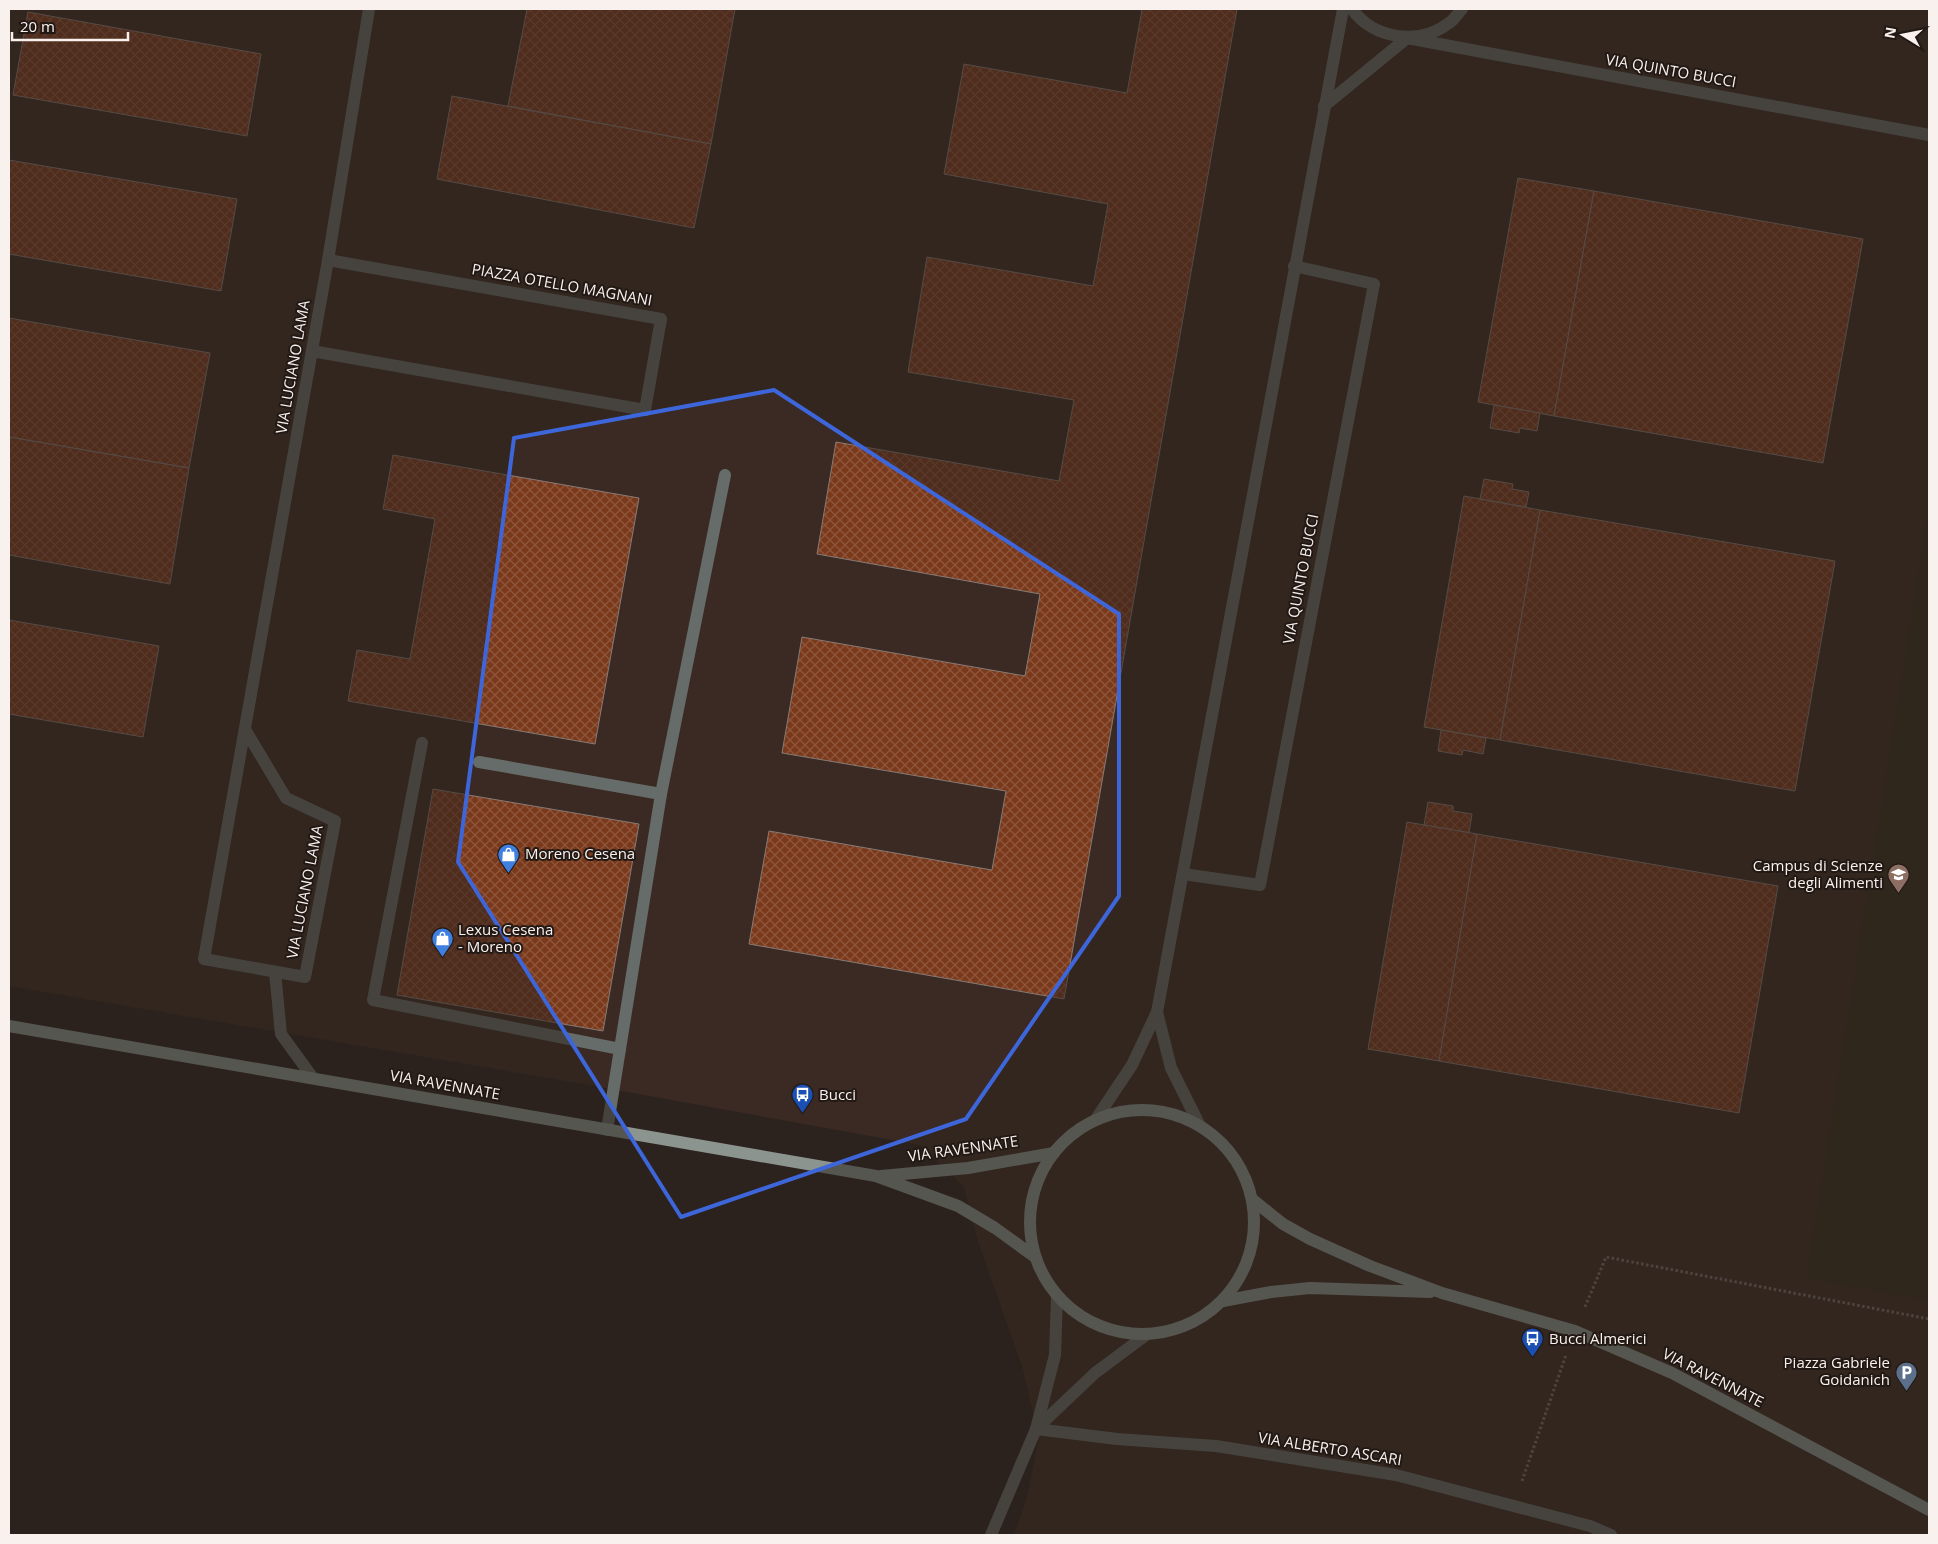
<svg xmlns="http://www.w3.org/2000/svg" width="1938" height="1544" font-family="'Open Sans',sans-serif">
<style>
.built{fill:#3a2a23}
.education{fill:#332b1b}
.building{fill:url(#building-cross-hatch);stroke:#877b76}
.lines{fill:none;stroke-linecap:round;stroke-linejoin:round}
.path{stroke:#766d69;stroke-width:3;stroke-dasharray:2.5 2.5;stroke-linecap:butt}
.lane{stroke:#666c69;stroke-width:12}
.street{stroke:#666c69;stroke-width:12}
.secondary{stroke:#8b948f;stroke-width:12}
.marked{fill:none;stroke:#3e66db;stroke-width:4;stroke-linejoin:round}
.labels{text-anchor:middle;stroke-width:4;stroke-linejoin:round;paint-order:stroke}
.street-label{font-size:15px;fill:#f9f1ee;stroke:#221915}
.poi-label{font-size:15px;fill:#f9f1ee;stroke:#221915;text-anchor:start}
</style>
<defs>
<pattern id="building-cross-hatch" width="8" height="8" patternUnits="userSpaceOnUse" patternTransform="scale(1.25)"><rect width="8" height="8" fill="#7a391a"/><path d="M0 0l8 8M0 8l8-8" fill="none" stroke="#8e563c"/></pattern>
</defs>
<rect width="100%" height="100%" fill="#2c221e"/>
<!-- built -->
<polygon class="built" points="9,9 1929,9 1929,1535 1014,1535 1026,1501 1039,1438 1022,1366 978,1242 964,1187 920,1145 577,1083 9,986"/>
<!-- education -->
<polygon class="education" points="1929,509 1929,1300 1807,1278"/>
<!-- building -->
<g class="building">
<polygon points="527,9 735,9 711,144 508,106"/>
<polygon points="1134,9 1237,9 1064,999 749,944 769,831 992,870 1006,791 782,753 802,637 1025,676 1040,594 817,554 836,442 1059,481 1074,400 908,372 927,257 1093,286 1108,204 944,174 964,64 1127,93 1142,10"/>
<polygon points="28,12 261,54 247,136 13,95"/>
<polygon points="452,96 711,144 694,228 437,179"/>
<polygon points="9,160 237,199 221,291 9,254"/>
<polygon points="1518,178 1594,191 1554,416 1478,402"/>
<polygon points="1594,191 1863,239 1823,463 1554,416"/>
<polygon points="9,318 210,353 189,468 9,437"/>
<polygon points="1494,405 1540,413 1537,431 1520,428 1519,433 1490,428"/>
<polygon points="9,437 189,468 170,584 9,555"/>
<polygon points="393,455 639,498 595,744 348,701 357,650 410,659 435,519 383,509"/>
<polygon points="1484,479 1513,484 1512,489 1529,492 1526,507 1480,499"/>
<polygon points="1464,496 1540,510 1500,740 1424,727"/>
<polygon points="1540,510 1835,561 1795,791 1500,740"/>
<polygon points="9,620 159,646 143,737 9,714"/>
<polygon points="1441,730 1486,738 1483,754 1463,750 1462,755 1438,751"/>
<polygon points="433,789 639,824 603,1031 397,995"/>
<polygon points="1428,802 1453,806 1453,811 1472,814 1469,833 1424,825"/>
<polygon points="1407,822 1477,834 1439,1061 1368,1049"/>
<polygon points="1477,834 1778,886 1739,1113 1439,1061"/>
</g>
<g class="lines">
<!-- path -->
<g class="path">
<polyline points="1585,1307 1606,1257 1929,1319"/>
<polyline points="1522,1481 1566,1355"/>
</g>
<!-- lane -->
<g class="lane">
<polyline points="312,351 645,410 661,319 328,260"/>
<polyline points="422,743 373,1000 620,1049 607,1130"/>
<polyline points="479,762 661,794"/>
<polyline points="1183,874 1260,885 1374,284 1294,266"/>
<polyline points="275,972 281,1034 313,1078"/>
<polyline points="620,1049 661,794 725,475"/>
</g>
<!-- street -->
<g class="street">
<path d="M1352,9C1373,39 1419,46 1449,23C1454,20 1458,13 1462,9"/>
<polyline points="1324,106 1407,38 1929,135"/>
<polyline points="246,731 286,798 335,821 305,977 204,959 328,260 369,9"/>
<polyline points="1157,1012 1171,1068 1199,1124"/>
<polyline points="1096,1119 1132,1065 1157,1012 1343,9"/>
<polyline points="1036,1429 1117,1439 1216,1446 1396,1475 1590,1526 1611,1535"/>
<polyline points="1036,1429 1095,1373 1146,1335"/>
<polyline points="991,1535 1036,1429 1055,1355 1057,1296"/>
</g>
<!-- secondary -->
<g class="secondary">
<polyline points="9,1026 876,1176 958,1206 995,1228 1035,1257"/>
<circle cx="1142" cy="1222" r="112"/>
<polyline points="881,1176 968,1168 1054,1153"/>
<polyline points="1253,1200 1283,1224 1310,1239 1370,1266 1442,1293 1575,1331 1672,1373 1929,1510"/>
<polyline points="1223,1301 1271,1292 1310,1288 1430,1292"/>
</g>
</g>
<!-- marked area -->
<path d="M0 0H1938V1544H0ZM774,390L1119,614V896L966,1119L681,1217L458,862L514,438Z" fill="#2c221e" fill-opacity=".55" fill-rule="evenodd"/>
<path class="marked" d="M774,390L1119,614V896L966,1119L681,1217L458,862L514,438Z"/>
<!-- icons -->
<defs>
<symbol id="shop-pin" viewBox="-11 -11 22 30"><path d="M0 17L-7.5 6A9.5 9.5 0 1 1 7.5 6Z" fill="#3f7fe0" stroke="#221915"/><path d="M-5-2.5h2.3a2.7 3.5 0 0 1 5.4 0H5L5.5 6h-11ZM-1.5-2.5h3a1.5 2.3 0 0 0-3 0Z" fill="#fff"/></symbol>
<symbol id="university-pin" viewBox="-11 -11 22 30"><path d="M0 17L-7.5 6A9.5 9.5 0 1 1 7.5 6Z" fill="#8d6e63" stroke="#221915"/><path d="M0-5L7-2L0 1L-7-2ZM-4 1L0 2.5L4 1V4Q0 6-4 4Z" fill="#fff"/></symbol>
<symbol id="bus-pin" viewBox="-11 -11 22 30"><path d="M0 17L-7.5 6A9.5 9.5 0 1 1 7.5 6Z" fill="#1a4fb4" stroke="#221915"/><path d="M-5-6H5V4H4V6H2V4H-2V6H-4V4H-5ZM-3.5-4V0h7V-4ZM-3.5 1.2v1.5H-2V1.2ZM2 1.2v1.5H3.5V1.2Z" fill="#fff"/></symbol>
<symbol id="parking-pin" viewBox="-11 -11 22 30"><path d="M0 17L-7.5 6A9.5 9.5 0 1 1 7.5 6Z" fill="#5c6f8a" stroke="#221915"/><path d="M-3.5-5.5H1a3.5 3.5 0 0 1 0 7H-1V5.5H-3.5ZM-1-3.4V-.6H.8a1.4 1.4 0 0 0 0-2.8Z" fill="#fff"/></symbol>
</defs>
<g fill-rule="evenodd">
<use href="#shop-pin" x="496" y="842" width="25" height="34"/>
<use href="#university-pin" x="1886" y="862" width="25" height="34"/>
<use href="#shop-pin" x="430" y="926" width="25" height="34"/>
<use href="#bus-pin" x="790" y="1082" width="25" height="34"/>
<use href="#bus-pin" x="1520" y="1326" width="25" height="34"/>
<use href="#parking-pin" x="1894" y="1360" width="25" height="34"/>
</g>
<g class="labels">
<!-- street labels -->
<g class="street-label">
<text transform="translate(1671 71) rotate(10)" y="5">VIA QUINTO BUCCI</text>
<text transform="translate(562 285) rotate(10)" y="5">PIAZZA OTELLO MAGNANI</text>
<text transform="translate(293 367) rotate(-80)" y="5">VIA LUCIANO LAMA</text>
<text transform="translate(1301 579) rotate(-79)" y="5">VIA QUINTO BUCCI</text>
<text transform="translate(305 892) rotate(-79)" y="5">VIA LUCIANO LAMA</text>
<text transform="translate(445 1085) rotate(10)" y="5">VIA RAVENNATE</text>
<text transform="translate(963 1149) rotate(-8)" y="5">VIA RAVENNATE</text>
<text transform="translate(1713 1378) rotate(27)" y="5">VIA RAVENNATE</text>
<text transform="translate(1330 1449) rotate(9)" y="5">VIA ALBERTO ASCARI</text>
</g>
<!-- poi labels -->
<g class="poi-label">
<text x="525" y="859">Moreno Cesena</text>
<text x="1883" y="871" text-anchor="end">Campus di Scienze<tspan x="1883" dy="17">degli Alimenti</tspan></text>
<text x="458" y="935">Lexus Cesena<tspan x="458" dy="17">- Moreno</tspan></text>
<text x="819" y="1100">Bucci</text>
<text x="1549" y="1344">Bucci Almerici</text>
<text x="1890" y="1368" text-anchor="end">Piazza Gabriele<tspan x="1890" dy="17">Goidanich</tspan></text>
</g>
</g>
<!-- border -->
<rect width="1938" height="1544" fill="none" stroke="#f9f1ee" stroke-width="20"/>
<!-- north arrow -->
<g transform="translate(1903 35) rotate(280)" stroke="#221915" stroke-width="4" paint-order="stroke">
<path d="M0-4L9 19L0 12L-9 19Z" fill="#f9f1ee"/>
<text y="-8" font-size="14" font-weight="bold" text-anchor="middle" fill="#f9f1ee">N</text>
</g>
<!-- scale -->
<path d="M12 32v8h116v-8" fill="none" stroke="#f9f1ee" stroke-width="2.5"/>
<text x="20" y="32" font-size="15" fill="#f9f1ee" stroke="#221915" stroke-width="4" paint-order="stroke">20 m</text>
</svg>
